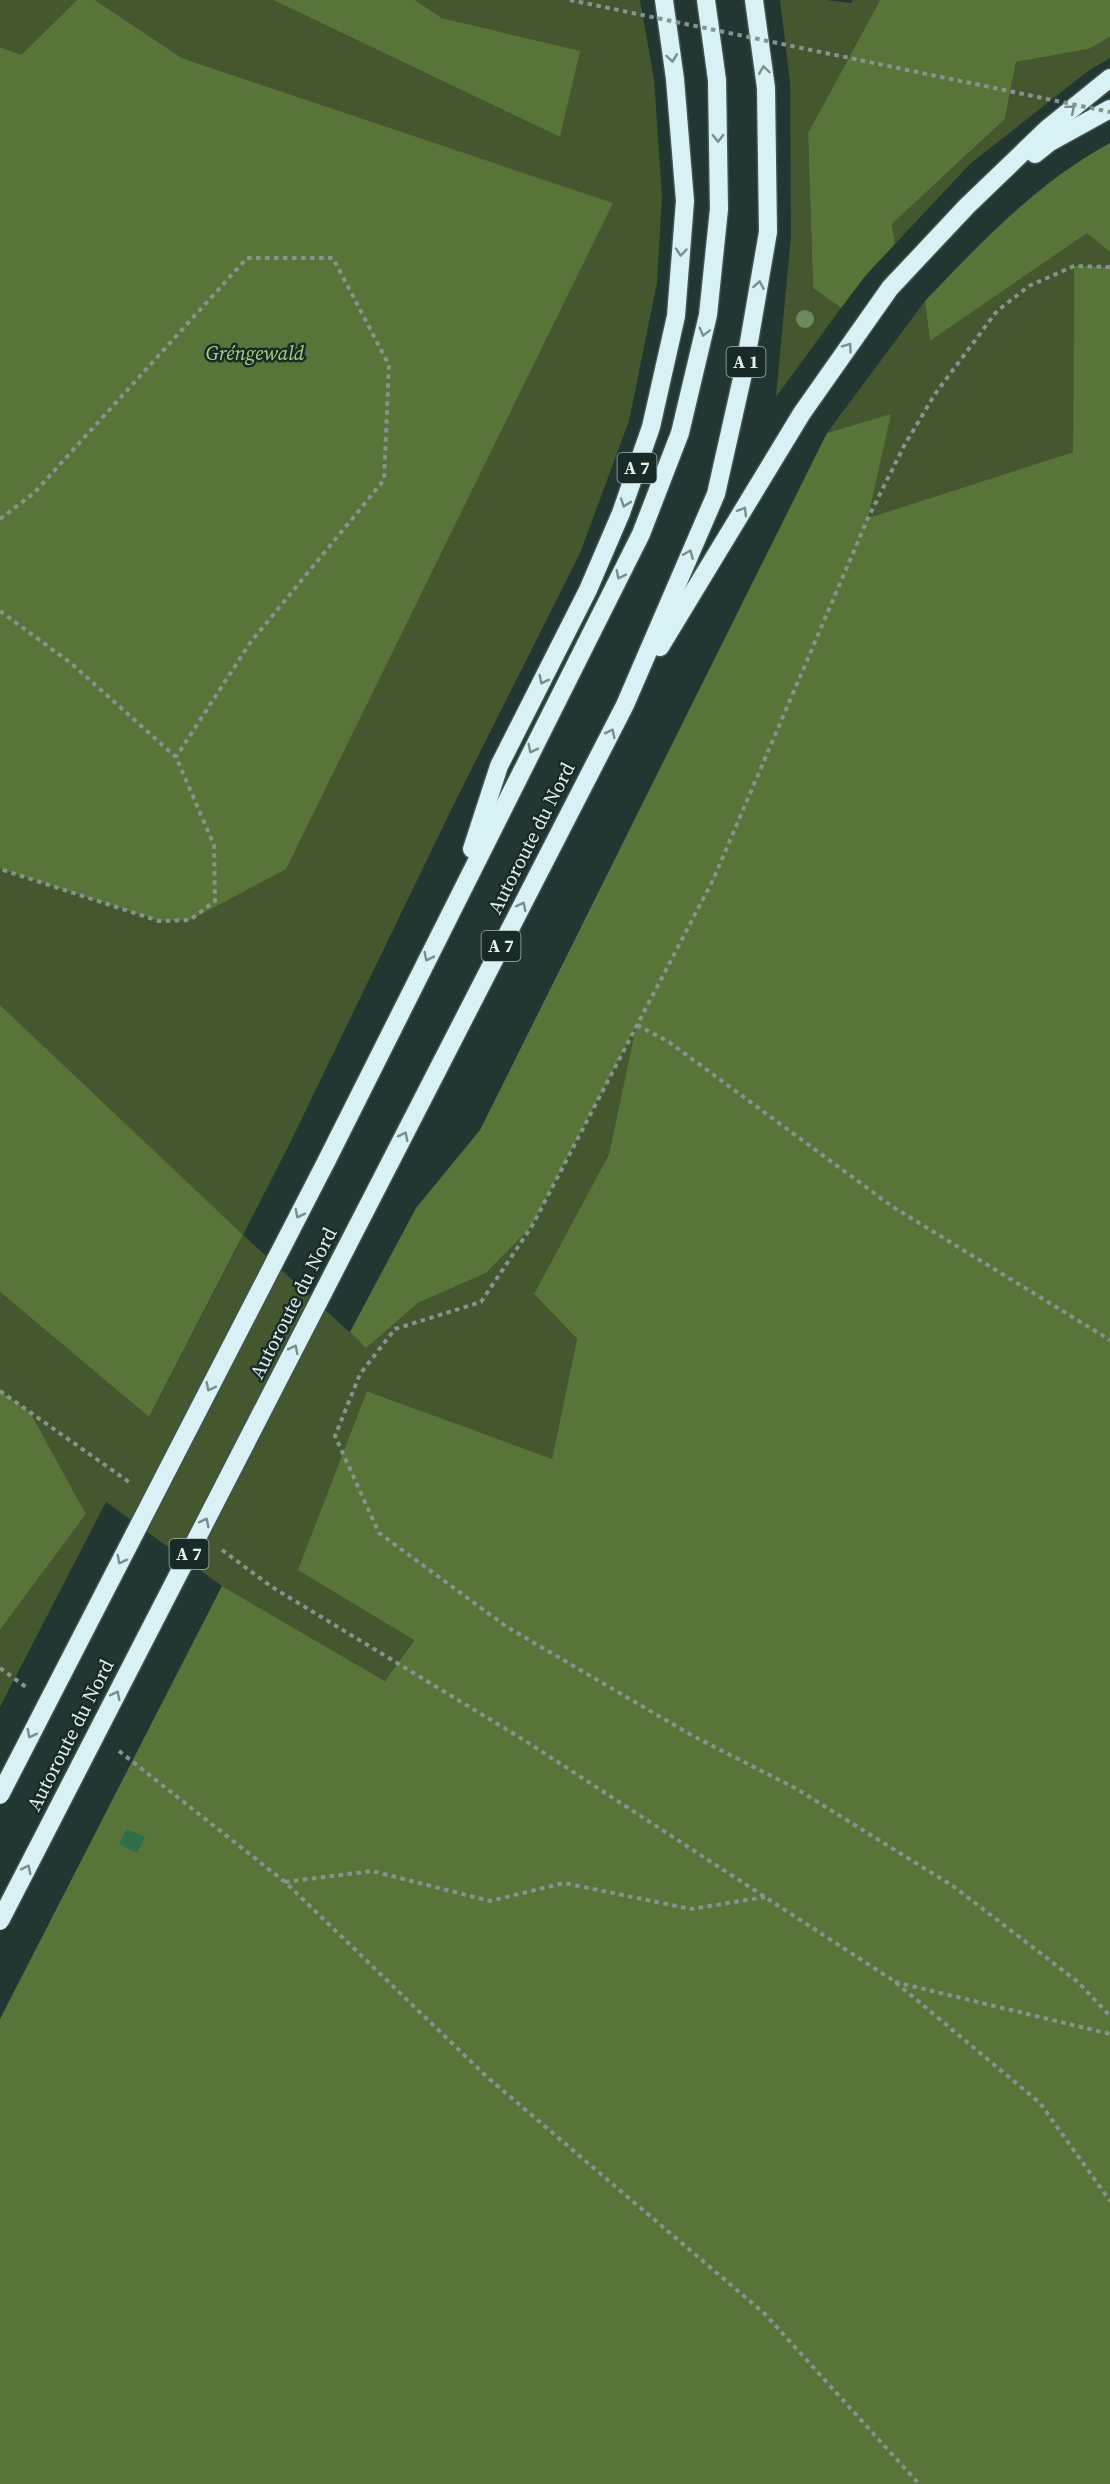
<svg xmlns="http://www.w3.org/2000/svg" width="1110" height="2484" font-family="'Source Serif 4',serif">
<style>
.green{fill:#44572f}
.forest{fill:#597439}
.building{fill:#2e6f49}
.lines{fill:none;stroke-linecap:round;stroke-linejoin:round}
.highway-casing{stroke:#415450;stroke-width:21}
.path{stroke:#849490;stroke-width:4;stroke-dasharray:4.5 4.5;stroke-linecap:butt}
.highway{stroke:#d8f1f4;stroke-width:18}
.highway-bridge-casing{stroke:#415450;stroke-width:21;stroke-linecap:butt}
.path-bridge{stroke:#849490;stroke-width:4;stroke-dasharray:4.5 4.5;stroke-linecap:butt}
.highway-bridge{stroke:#d8f1f4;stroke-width:18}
.tree{fill:#6c8b5a}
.oneway{stroke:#788e8e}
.labels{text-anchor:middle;stroke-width:5;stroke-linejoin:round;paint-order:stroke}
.shield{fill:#182b28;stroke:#a6b4b1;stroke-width:1.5}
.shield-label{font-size:18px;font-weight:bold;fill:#e3efec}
.park-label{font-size:20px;font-style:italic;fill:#a9d17b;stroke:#182b28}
.street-label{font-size:20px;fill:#e3efec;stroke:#182b28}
</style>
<rect width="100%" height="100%" fill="#223632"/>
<!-- green -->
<g class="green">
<polygon points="0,0 77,0 20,56 0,47"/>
<polygon points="95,0 273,0 560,137 579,51 442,18 415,0 640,0 654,79 662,197 657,283 629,421 580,553 454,804 290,1143 243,1235 366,1347 418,1303 486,1273 532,1226 637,1025 609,1154 534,1294 577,1339 552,1460 368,1391 414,1639 385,1681 222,1586 106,1502 0,1707 0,1630 86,1514 30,1412 0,1391 0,1292 149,1417 243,1236 0,1005 0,869 159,921 612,203 182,58"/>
<polygon points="780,0 826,0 851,3 853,0 880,0 808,133 813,288 841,308 776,397 791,236 790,82"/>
<polygon points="1110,37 1110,58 1088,71 970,164 895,244 892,224 1005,119 1016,62 1089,49"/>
<polygon points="1087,232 1110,252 1110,267 1074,267 1073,452 868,518 890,415 827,433 925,301 930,341"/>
</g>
<!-- forest -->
<g class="forest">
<polygon points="77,0 95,0 182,58 613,203 286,869 190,920 159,921 0,869 0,47 21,55"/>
<polygon points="273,0 415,0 442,18 580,51 560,137"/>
<polygon points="880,0 1110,0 1110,37 1089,49 1016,62 1005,119 892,224 895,244 866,275 841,308 813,288 808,133"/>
<path d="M1110,143V252L1087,233L930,341L925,301C981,242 1038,182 1110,143Z"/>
<polygon points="1074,266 1110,267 1110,2484 0,2484 0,2019 222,1586 385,1681 414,1640 298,1570 367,1391 552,1459 577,1339 534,1294 609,1154 636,1027 532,1226 486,1273 418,1303 366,1348 350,1332 416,1208 480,1130 827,433 891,414 868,518 1073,452"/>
<polygon points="0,1005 243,1235 149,1417 0,1292"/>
<polygon points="0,1391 30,1412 86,1514 0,1630"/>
</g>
<!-- building -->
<polygon class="building" points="126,1829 145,1837 137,1853 119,1844"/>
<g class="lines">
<defs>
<g id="highway">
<polyline points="1035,154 1050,142 1110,109"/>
<polyline points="660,647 802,413 890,288 967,206 1047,129 1110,78"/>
<polyline points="472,849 499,766 588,590 621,513 651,427 676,316 685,201 675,79 664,0"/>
<polyline points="326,1162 641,534 680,433 708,315 719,209 717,80 706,0"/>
<polyline points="377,1188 625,705 716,494 745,365 768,232 766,88 754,0"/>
</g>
</defs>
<!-- highway casing -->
<use href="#highway" class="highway-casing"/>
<!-- path -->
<g class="path">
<polyline points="1110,267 1074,266 1029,286 997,311 935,394 904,446 868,518 713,880 532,1226 481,1302 395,1329 360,1374 335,1436 379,1533 507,1627 693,1736 795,1788 953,1886 1078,1982 1110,2016"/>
<polyline points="0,519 34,493 247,258 333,258 389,365 384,480 250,643 176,757"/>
<polyline points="0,611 72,664 176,757 214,845 215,901 190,920 159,921 0,869"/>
<polyline points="637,1025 669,1042 893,1207 1110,1340"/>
<polyline points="0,1391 129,1482"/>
<polyline points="222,1550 272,1587 524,1740 894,1981 1040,2103 1110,2201"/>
<polyline points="0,1668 26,1687"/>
<polyline points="119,1751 285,1882 487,2077 765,2314 919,2484"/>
<polyline points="285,1882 372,1871 490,1901 564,1883 691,1909 765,1897"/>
<polyline points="895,1982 1110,2034"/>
</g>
<!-- highway -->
<use href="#highway" class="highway"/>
<defs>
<g id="highway-bridge">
<polyline points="0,1795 326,1162"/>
<polyline points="0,1921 377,1188"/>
</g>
</defs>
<!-- highway-bridge casing -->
<use href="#highway-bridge" class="highway-bridge-casing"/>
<!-- path-bridge -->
<polyline class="path-bridge" points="570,0 1110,112"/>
<!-- highway-bridge -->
<use href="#highway-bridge" class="highway-bridge"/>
</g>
<!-- trees -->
<circle class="tree" cx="805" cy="319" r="9"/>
<!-- one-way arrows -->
<defs><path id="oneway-chevron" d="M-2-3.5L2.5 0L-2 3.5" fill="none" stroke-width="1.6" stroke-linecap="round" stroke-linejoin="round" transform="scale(1.5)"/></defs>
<g class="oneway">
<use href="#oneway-chevron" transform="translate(672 58) rotate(82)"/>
<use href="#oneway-chevron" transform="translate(764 70) rotate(-98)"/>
<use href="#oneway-chevron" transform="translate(1071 109) rotate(-40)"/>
<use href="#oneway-chevron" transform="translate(718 138) rotate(89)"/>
<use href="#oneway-chevron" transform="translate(681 252) rotate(95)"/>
<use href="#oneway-chevron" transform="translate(759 285) rotate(-80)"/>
<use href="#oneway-chevron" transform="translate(704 332) rotate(104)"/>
<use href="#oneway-chevron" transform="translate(848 347) rotate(-55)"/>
<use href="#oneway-chevron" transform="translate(625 503) rotate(109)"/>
<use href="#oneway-chevron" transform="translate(743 511) rotate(-59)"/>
<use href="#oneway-chevron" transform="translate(689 554) rotate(-67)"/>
<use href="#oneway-chevron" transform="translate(620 575) rotate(117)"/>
<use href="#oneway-chevron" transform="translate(543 680) rotate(117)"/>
<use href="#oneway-chevron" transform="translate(611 733) rotate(-63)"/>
<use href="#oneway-chevron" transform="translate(532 749) rotate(117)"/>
<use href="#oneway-chevron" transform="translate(522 906) rotate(-63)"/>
<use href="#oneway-chevron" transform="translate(428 957) rotate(116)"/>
<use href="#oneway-chevron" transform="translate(404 1136) rotate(-63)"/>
<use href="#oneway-chevron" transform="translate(299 1214) rotate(117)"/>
<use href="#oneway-chevron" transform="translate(294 1349) rotate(-63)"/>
<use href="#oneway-chevron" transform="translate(210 1387) rotate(117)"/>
<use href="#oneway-chevron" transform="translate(205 1522) rotate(-63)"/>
<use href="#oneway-chevron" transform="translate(121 1560) rotate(117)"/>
<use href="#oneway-chevron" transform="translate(116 1695) rotate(-63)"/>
<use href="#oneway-chevron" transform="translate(31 1734) rotate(117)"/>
<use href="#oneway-chevron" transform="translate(27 1869) rotate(-63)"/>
</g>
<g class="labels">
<!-- shield labels -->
<g class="shield">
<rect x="726.5" y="347" width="39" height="30" rx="4.5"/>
<rect x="617.5" y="453" width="39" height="30" rx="4.5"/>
<rect x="481.5" y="931" width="39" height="30" rx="4.5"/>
<rect x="169.5" y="1539" width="39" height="30" rx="4.5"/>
</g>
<g class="shield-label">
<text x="746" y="368">A 1</text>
<text x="637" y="474">A 7</text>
<text x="501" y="952">A 7</text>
<text x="189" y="1560">A 7</text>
</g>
<!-- park labels -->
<g class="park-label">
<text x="255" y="360">Gréngewald</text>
</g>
<!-- street labels -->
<g class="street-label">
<text transform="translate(531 838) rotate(-63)" y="7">Autoroute du Nord</text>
<text transform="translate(293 1303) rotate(-63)" y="7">Autoroute du Nord</text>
<text transform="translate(70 1735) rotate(-63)" y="7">Autoroute du Nord</text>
</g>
</g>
</svg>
